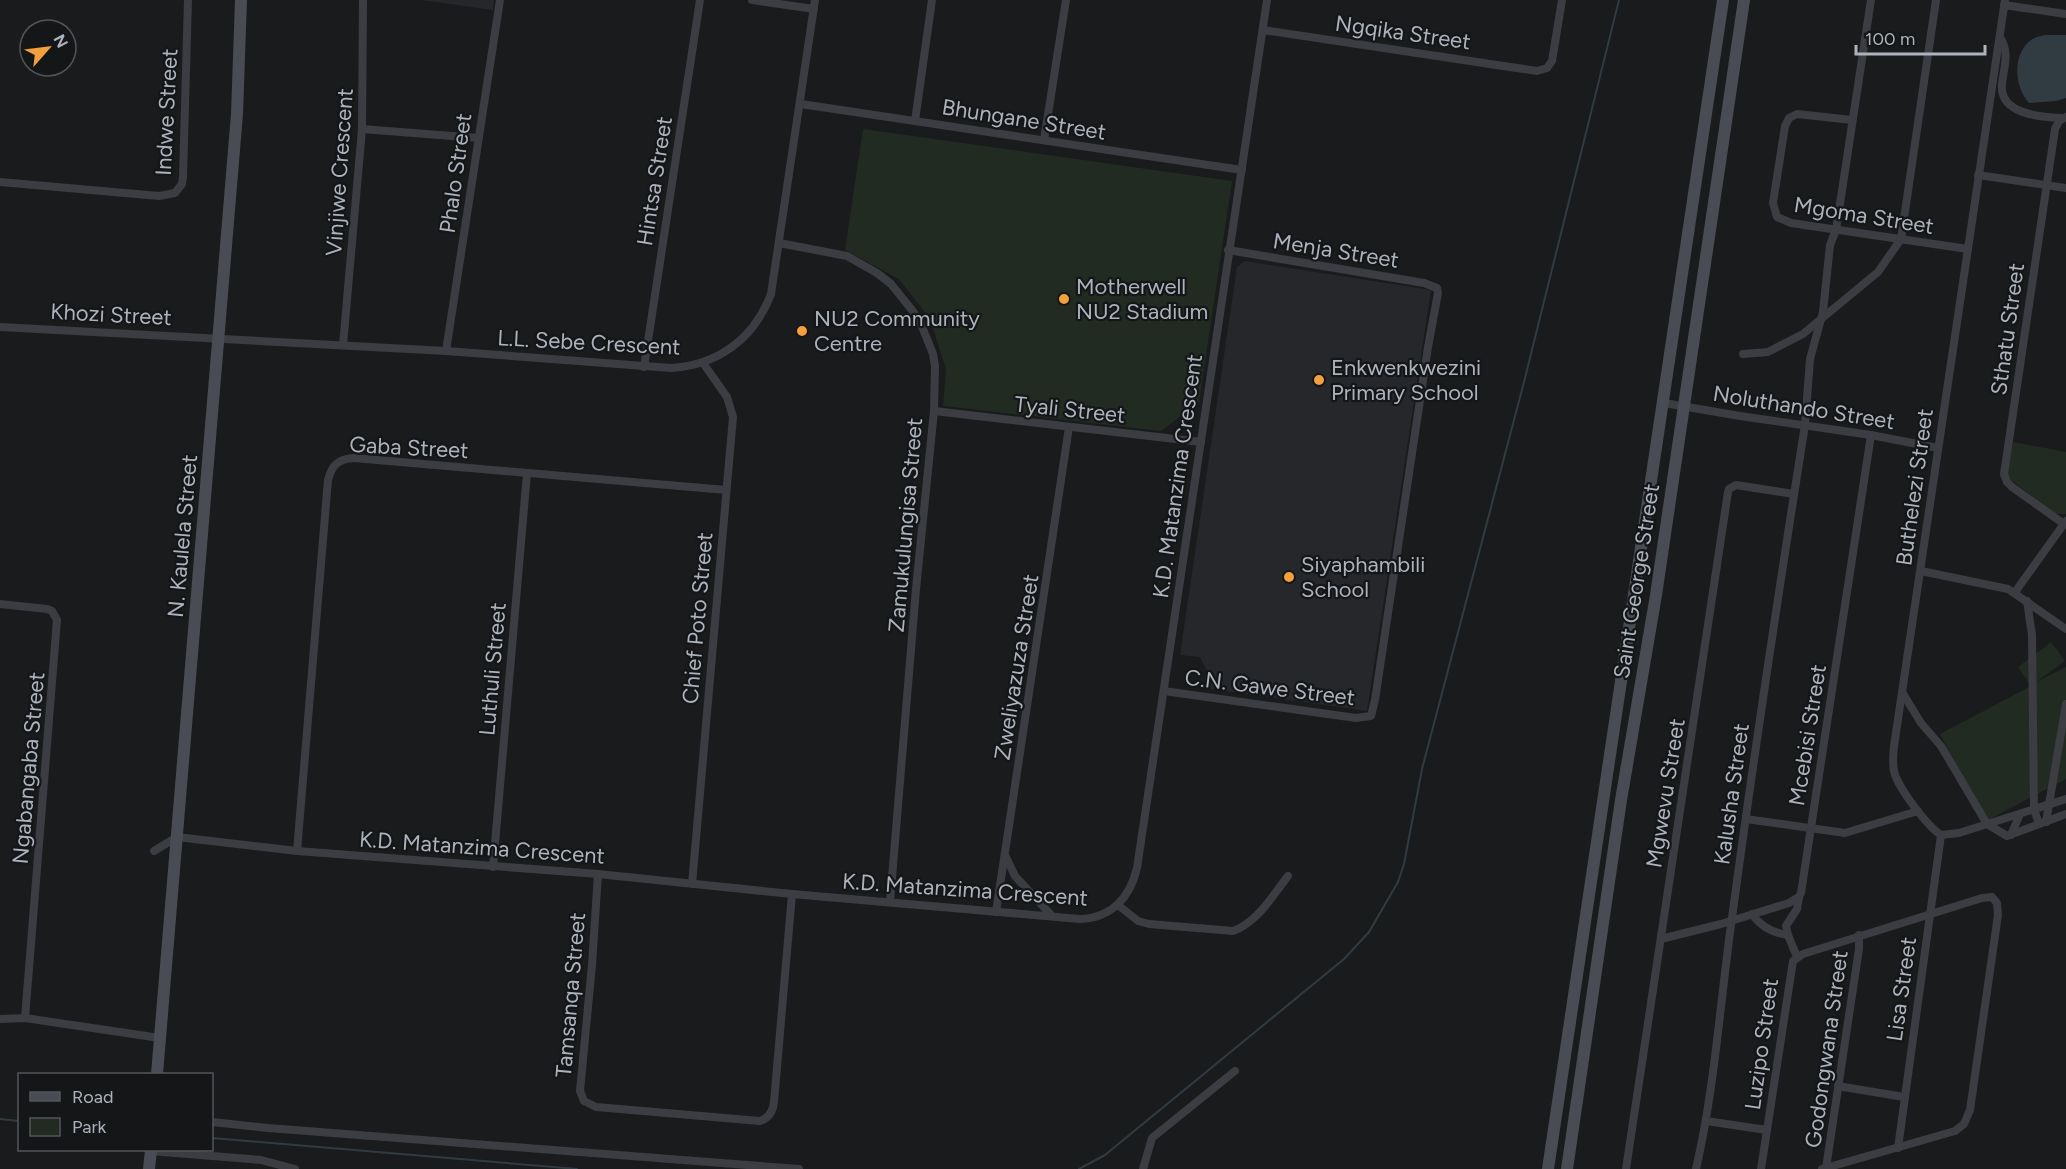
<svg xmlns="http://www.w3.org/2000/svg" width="2066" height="1169" font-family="Figtree,sans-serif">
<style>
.built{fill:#26272a}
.green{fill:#222b22}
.water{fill:#303c41}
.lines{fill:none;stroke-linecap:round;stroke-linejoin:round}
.stream{stroke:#303c41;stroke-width:2}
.street{stroke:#3b3d42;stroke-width:8}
.secondary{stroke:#494c52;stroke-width:12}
.poi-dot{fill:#f29f3d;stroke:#151618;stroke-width:2}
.labels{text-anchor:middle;stroke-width:4.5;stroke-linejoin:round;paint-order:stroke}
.street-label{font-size:22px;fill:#adb3bc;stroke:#151618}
.poi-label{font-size:22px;fill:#adb3bc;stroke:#151618;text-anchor:start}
</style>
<rect width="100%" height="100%" fill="#1a1b1d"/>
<!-- built -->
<g class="built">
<polygon points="421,0 494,0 493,10"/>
<polygon points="1245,261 1431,290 1367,711 1205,688 1207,671 1200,657 1180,655 1237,267"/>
</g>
<!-- green -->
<g class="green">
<polygon points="863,129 1232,181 1199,402 1161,431 943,406 946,369 930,319 899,279 845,250"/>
<polygon points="2013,442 2066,452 2066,514 2056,514 2008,478 2007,470"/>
<polygon points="2051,642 2065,661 2036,682 2066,667 2066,779 1986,821 1940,734 2031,686 2018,667"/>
</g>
<!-- water -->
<path class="water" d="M2045,35H2066V98L2056,101L2029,103C2014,87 2012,54 2031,40C2035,37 2041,36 2045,35Z"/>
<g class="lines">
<!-- stream -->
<g class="stream">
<polyline points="0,1119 20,1121"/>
<polyline points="212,1138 577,1169"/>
<polyline points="1079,1169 1105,1155 1344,959 1369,932 1398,882 1404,864 1422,769 1524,382 1619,0"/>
</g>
<!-- street -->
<g class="street">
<polyline points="752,0 814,9"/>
<path d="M2005,0L1894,746C1893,755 1892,766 1895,775C1901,791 1927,826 1941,835L1959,833L2066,799"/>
<polyline points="2004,5 2066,14"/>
<polyline points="1263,30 1537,71 1547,68 1552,61 1562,0"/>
<path d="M2000,37C2010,53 2004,66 2002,84C1999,114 2040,117 2061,118"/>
<polyline points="801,104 1242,170"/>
<polyline points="1852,120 1797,114 1789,118 1785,126 1773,203 1777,217 1791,223 1968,249"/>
<polyline points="915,121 932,0"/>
<polyline points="362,129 478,138"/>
<polyline points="1044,140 1066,0"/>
<polyline points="1978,175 2066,188"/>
<polyline points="0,182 159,196 175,193 182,184 183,177 188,0"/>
<polyline points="779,243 847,256 877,273 891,284 912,310 921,324 933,354 935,366 934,411 916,589 890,902"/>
<path d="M0,327L446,351L671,368C718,365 754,339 771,294L815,0"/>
<polyline points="343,345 362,129 363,0"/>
<polyline points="446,351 500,0"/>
<polyline points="1743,354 1768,352 1803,334 1878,272 1901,239 1936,0"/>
<polyline points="644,367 700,0"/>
<polyline points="1664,403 1740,416 1871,435 1938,448"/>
<polyline points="934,411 1201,442"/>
<polyline points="2064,524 2012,487 2007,482 2004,474 2055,129 2059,121 2066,117"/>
<polyline points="1921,571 2008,589 2066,629"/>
<polyline points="2015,592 2066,521"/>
<polyline points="2027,601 2032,635 2034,809 2039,824"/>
<polyline points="0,604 47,609 52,611 57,620 25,1018"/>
<polyline points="1164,691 1356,718 1371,716 1375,700 1428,347 1438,293 1437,288 1424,283 1228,250"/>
<polyline points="1902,692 1921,723 1941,746 1987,824 2007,836 2066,814"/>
<polyline points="1746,819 1845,833 1918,811"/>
<polyline points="2046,822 2066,704"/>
<polyline points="2011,835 2020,814"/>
<path d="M154,851L177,837L297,851L598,874L792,894L1080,919C1111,918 1130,898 1137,868L1267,0"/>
<path d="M297,851L328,480C332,465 338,459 354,458L726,490"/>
<polyline points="1005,855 1015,876 1052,916"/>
<polyline points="493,867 527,473"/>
<path d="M598,874L592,965L580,1091L584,1101L596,1107L760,1121C769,1118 773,1111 774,1102L792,894"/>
<polyline points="692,884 733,417 727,397 703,363"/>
<path d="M1118,905L1138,921L1149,924L1233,931C1257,923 1273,895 1288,876"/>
<polyline points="996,912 1069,427"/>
<path d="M1752,914C1761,927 1773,933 1788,935"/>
<polyline points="1661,939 1721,924 1789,903 1799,897 1801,893 1871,435"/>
<polyline points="1797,957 1788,935 1786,926 1797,909 1799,897"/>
<polyline points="0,1019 25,1018 160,1038"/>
<polyline points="1838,1086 1904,1097"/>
<polyline points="1706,1121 1767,1130"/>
<polyline points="212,1122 268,1128 799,1169"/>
<polyline points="1898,1148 1941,835"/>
<polyline points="150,1151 261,1160 295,1169"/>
<polyline points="1826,1168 1859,949 1859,935"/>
<polyline points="1143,1169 1152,1138 1235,1071"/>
<polyline points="1626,1169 1728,492 1729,489 1736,485 1794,494"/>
<path d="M1696,1169C1715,1086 1720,1002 1732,918C1754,754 1779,589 1805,425L1810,359L1823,312L1830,245L1836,230L1871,0"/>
<polyline points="1761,1169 1793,961 1803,954 1982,898 1992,897 1997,903 1998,915 1970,1110 1964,1124 1955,1131 1822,1169"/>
</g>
<!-- secondary -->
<g class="secondary">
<polyline points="157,1074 237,114 241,0"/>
<polyline points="149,1169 151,1150"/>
<polyline points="1548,1169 1723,0"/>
<polyline points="1567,1169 1621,800 1656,595 1744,0"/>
</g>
</g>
<!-- markers -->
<g class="poi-dot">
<circle cx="1064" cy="299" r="6"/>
<circle cx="802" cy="331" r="6"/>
<circle cx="1319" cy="380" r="6"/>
<circle cx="1289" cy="577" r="6"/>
</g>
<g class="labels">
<!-- street labels -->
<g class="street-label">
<text transform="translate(1403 32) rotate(8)" y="8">Ngqika Street</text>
<text transform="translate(166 112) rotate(-87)" y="8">Indwe Street</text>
<text transform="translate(1024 119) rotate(9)" y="8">Bhungane Street</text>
<text transform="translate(339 172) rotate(-86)" y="8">Vinjiwe Crescent</text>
<text transform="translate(455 173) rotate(-82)" y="8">Phalo Street</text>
<text transform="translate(654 181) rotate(-81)" y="8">Hintsa Street</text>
<text transform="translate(1864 215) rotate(9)" y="8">Mgoma Street</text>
<text transform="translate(1336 250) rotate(9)" y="8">Menja Street</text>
<text transform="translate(111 314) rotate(3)" y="8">Khozi Street</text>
<text transform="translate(2007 329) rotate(-82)" y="8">Sthatu Street</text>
<text transform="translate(589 342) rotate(3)" y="8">L.L. Sebe Crescent</text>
<text transform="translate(1804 407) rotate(9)" y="8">Noluthando Street</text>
<text transform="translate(1070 409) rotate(6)" y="8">Tyali Street</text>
<text transform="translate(409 447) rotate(3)" y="8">Gaba Street</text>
<text transform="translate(1177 476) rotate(-82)" y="8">K.D. Matanzima Crescent</text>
<text transform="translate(1914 487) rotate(-82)" y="8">Buthelezi Street</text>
<text transform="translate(905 525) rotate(-85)" y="8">Zamukulungisa Street</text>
<text transform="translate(182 536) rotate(-85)" y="8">N. Kaulela Street</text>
<text transform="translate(1636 581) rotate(-81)" y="8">Saint George Street</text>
<text transform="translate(697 618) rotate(-85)" y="8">Chief Poto Street</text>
<text transform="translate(1016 667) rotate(-81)" y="8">Zweliyazuza Street</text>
<text transform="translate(492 669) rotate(-85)" y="8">Luthuli Street</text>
<text transform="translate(1270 687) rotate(7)" y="8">C.N. Gawe Street</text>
<text transform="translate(1807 735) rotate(-81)" y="8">Mcebisi Street</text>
<text transform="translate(28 768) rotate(-85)" y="8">Ngabangaba Street</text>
<text transform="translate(1665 793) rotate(-81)" y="8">Mgwevu Street</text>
<text transform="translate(1731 794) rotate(-82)" y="8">Kalusha Street</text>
<text transform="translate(482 847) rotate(4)" y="8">K.D. Matanzima Crescent</text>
<text transform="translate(965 889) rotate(4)" y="8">K.D. Matanzima Crescent</text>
<text transform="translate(1901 989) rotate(-82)" y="8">Lisa Street</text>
<text transform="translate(570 995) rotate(-85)" y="8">Tamsanqa Street</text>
<text transform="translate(1761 1044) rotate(-82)" y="8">Luzipo Street</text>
<text transform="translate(1826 1049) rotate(-82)" y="8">Godongwana Street</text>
</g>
<!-- poi labels -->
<g class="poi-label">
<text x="1076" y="294">Motherwell<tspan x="1076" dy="25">NU2 Stadium</tspan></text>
<text x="814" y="326">NU2 Community<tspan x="814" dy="25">Centre</tspan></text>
<text x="1331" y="375">Enkwenkwezini<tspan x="1331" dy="25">Primary School</tspan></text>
<text x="1301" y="572">Siyaphambili<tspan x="1301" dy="25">School</tspan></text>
</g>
</g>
<!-- legend -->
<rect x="18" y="1073" width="195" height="78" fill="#151618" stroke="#52555a" stroke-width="1.5"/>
<rect x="30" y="1092" width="30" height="9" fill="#494c52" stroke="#52555a" stroke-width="1.5"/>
<text x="72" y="1103" font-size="18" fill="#adb3bc">Road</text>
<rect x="30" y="1118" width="30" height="18" fill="#222b22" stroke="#52555a" stroke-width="1.5"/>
<text x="72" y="1133" font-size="18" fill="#adb3bc">Park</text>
<!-- north arrow -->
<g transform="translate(48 48) rotate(62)"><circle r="28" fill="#151618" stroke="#52555a" stroke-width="1.5"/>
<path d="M0-4.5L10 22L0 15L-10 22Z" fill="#f29f3d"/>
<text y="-9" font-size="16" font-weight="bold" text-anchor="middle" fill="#adb3bc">N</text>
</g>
<!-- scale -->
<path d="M1856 45v9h129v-9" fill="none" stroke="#adb3bc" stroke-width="3"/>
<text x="1865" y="45" font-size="18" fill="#adb3bc" stroke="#151618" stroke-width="4.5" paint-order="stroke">100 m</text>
</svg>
